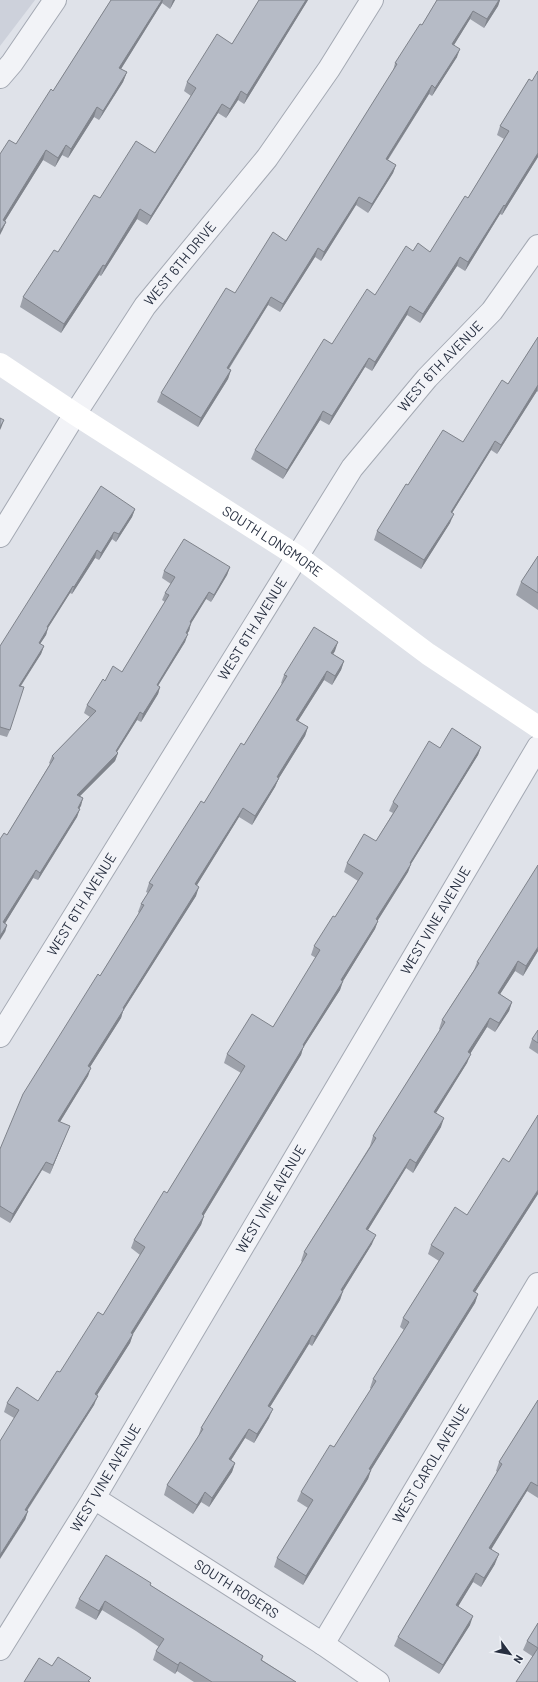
<svg xmlns="http://www.w3.org/2000/svg" width="538" height="1682" font-family="Barlow,sans-serif">
<style>
.built{fill:#cdd1db}
.lines{fill:none;stroke-linecap:round;stroke-linejoin:round}
.street-casing{stroke:#a4a9b3;stroke-width:24}
.street{stroke:#f2f3f7;stroke-width:22}
.secondary{stroke:#fff;stroke-width:22}
.wall{fill:#9da1aa}
.shaded-wall{fill:#7f838b}
.building{fill:#b6bbc6;stroke:#7f838b}
.labels{text-anchor:middle;stroke-width:4;stroke-linejoin:round;paint-order:stroke}
.street-label{font-size:14px;fill:#272f40;stroke:#eef1f6}
</style>
<rect width="100%" height="100%" fill="#dfe2e9"/>
<!-- built -->
<polygon class="built" points="0,0 35,0 0,46"/>
<g class="lines">
<defs>
<g id="street">
<polyline points="0,77 12,63 55,0"/>
<path id="s1" d="M0,536L75,414L145,306L267,158L329,69L372,0"/>
<path id="s2" d="M0,1036L352,468L427,378L492,311L538,246"/>
<path id="s3" d="M94,1498L323,1644L378,1682"/>
<path id="s4" d="M323,1644L538,1284"/>
<path id="s5" d="M0,1649L94,1498L538,747"/>
</g>
</defs>
<!-- street casing -->
<use href="#street" class="street-casing"/>
<!-- street -->
<use href="#street" class="street"/>
<!-- secondary -->
<path class="secondary" id="s6" d="M0,364L75,414L297,556L428,654L538,727"/>
</g>
<!-- wall -->
<g class="wall">
<polygon points="111,0 175,0 170,9 162,3 121,69 127,72 123,82 99,120 94,117 68,158 62,155 55,167 43,160 5,221 6,222 2,231 16,144 53,91"/>
<polygon points="259,0 308,0 244,104 238,100 226,118 218,113 147,225 137,219 101,276 99,275 61,333 20,307 23,297 100,198 155,153 191,96 184,91 187,82 232,44"/>
<polygon points="437,0 500,0 498,6 484,28 470,19 454,45 457,57 432,96 429,94 388,160 396,165 393,173 368,213 356,205 321,261 315,257 280,312 268,305 229,369 231,370 228,379 198,427 157,402 161,393 235,293 286,241 393,71 395,63 422,25"/>
<polygon points="529,79 538,157 502,215 500,214 465,271 457,266 420,323 407,315 372,371 365,367 329,425 320,420 283,479 251,459 255,450 332,344 413,251 430,252 468,198 504,139 497,135 500,126"/>
<polygon points="538,337 538,392 537,391 497,454 491,450 452,513 450,523 421,569 374,540 377,531 408,485 463,442 508,384"/>
<polygon points="135,509 132,517 116,542 112,539 99,560 95,558 72,594 70,593 48,628 46,635 40,644 44,646 41,654 21,686 10,730 7,737 0,735 0,646"/>
<polygon points="538,556 538,610 516,595 521,582"/>
<polygon points="230,567 227,575 211,602 206,599 191,623 189,631 187,633 185,642 158,686 160,687 158,694 141,722 137,720 117,752 118,753 115,761 80,796 83,798 79,809 77,817 38,880 33,878 5,923 7,925 5,932 7,835 50,764 49,763 52,756 90,717 84,713 87,705 105,681 122,672 165,602 162,600 165,593 171,584 162,578 164,571"/>
<polygon points="335,651 333,654 344,661 341,670 332,685 324,680 298,721 308,727 305,736 279,778 275,787 252,825 239,817 197,885 196,896 123,1011 121,1018 90,1067 88,1076 60,1122 66,1135 50,1174 42,1170 10,1223 0,1217 0,1149 100,976 139,913 138,912 141,904 148,893 146,892 149,883 244,745 282,684 281,683 284,675"/>
<polygon points="481,747 478,755 411,864 408,872 378,920 375,929 343,981 340,990 303,1048 301,1055 204,1215 204,1216 201,1225 133,1334 130,1343 97,1395 94,1405 27,1511 28,1511 25,1520 14,1418 4,1412 7,1403 38,1401 103,1315 140,1255 131,1248 134,1240 167,1193 241,1073 224,1063 227,1054 273,1027 316,958 311,955 314,946 335,917 358,881 344,872 347,863 376,841 393,813 389,811 393,802 440,748"/>
<polygon points="538,951 523,976 515,971 500,994 512,1002 509,1011 495,1032 487,1027 470,1054 467,1063 436,1113 441,1127 413,1173 406,1168 368,1230 372,1244 343,1291 340,1300 312,1346 309,1344 270,1407 269,1418 254,1443 245,1438 231,1460 235,1463 232,1472 209,1507 201,1502 193,1514 164,1495 167,1485 198,1437 201,1428 302,1262 301,1261 304,1252 370,1146 373,1136 440,1030 439,1029 442,1020 474,970 477,962"/>
<polygon points="538,1030 538,1054 529,1048 532,1039"/>
<polygon points="538,1194 475,1292 478,1294 475,1303 371,1470 368,1479 303,1585 274,1567 277,1558 308,1508 297,1501 301,1492 334,1447 371,1389 370,1388 373,1379 404,1330 400,1327 403,1318 439,1261 428,1254 431,1245 467,1215"/>
<polygon points="538,1400 538,1498 527,1491 491,1549 495,1564 481,1587 473,1582 458,1606 470,1625 439,1674 394,1646 398,1637 497,1472 496,1471 499,1462"/>
<polygon points="150,1585 263,1656 262,1660 296,1682 194,1682 177,1671 175,1674 153,1660 156,1651 159,1647 136,1631 102,1610 96,1620 75,1608 79,1599"/>
<polygon points="538,1623 538,1682 532,1656 523,1650 527,1641"/>
</g>
<!-- shaded-wall -->
<g class="shaded-wall">
<polygon points="162,0 163,0 162,3 116,77 119,68"/>
<polygon points="173,0 175,0 170,9"/>
<polygon points="306,0 308,0 244,104 247,95"/>
<polygon points="499,0 500,0 498,6 484,28 487,19"/>
<polygon points="473,11 470,19 449,53 452,44"/>
<polygon points="460,49 457,57 432,96 435,88"/>
<polygon points="127,72 123,82 99,120 103,111"/>
<polygon points="432,85 429,94 383,167 386,159"/>
<polygon points="241,91 238,100 226,118 230,109"/>
<polygon points="222,104 218,113 147,225 151,216"/>
<polygon points="97,107 94,117 68,158 71,149"/>
<polygon points="66,145 62,155 55,167 58,158"/>
<polygon points="46,150 43,160 0,229 3,220"/>
<polygon points="538,153 538,157 502,215 505,206"/>
<polygon points="396,165 393,173 368,213 372,204"/>
<polygon points="359,197 356,205 321,261 324,252"/>
<polygon points="504,205 500,214 465,271 468,262"/>
<polygon points="140,209 137,219 101,276 105,266"/>
<polygon points="6,222 2,231 0,235 0,231"/>
<polygon points="318,248 315,257 280,312 283,304"/>
<polygon points="460,257 457,266 420,323 423,314"/>
<polygon points="103,265 99,275 61,333 64,324"/>
<polygon points="271,297 268,305 224,376 227,368"/>
<polygon points="410,306 407,315 372,371 375,362"/>
<polygon points="369,358 365,367 329,425 332,416"/>
<polygon points="231,370 228,379 198,427 201,418"/>
<polygon points="538,385 537,391 497,454 501,445"/>
<polygon points="323,411 320,420 283,479 287,470"/>
<polygon points="4,420 1,428 0,430 0,427"/>
<polygon points="495,441 491,450 447,521 451,512"/>
<polygon points="135,509 132,517 116,542 119,534"/>
<polygon points="454,514 450,523 421,569 424,560"/>
<polygon points="114,532 112,539 99,560 101,553"/>
<polygon points="97,550 95,558 72,594 74,587"/>
<polygon points="230,567 227,575 211,602 214,595"/>
<polygon points="73,586 70,593 44,634 47,627"/>
<polygon points="209,592 206,599 187,630 190,622"/>
<polygon points="191,623 189,631 183,640 186,633"/>
<polygon points="48,628 46,635 36,650 39,643"/>
<polygon points="188,634 185,642 154,692 157,685"/>
<polygon points="338,642 335,651 328,662 331,653"/>
<polygon points="44,646 41,654 16,693 19,686"/>
<polygon points="344,661 341,670 332,685 335,676"/>
<polygon points="327,671 324,680 293,729 296,720"/>
<polygon points="160,687 158,694 141,722 143,714"/>
<polygon points="140,712 137,720 113,758 118,753 115,761 74,802 77,795 116,751"/>
<polygon points="308,727 305,736 279,778 275,787 252,825 255,816 277,777"/>
<polygon points="481,747 478,755 409,867 411,864 408,872 373,928 376,919 410,863"/>
<polygon points="83,798 81,806 75,815 78,808"/>
<polygon points="243,808 239,817 192,893 195,884"/>
<polygon points="80,809 77,817 38,880 40,873"/>
<polygon points="36,870 33,878 1,930 3,922"/>
<polygon points="199,887 196,896 123,1011 121,1018 85,1075 88,1066 123,1008"/>
<polygon points="378,921 375,929 343,981 340,990 303,1048 301,1055 199,1223 202,1214 341,980"/>
<polygon points="7,925 5,932 0,940 0,936"/>
<polygon points="538,947 538,951 523,976 526,966"/>
<polygon points="518,961 515,971 495,1002 498,993"/>
<polygon points="512,1002 509,1011 495,1032 499,1023"/>
<polygon points="490,1018 487,1027 465,1062 468,1052"/>
<polygon points="471,1054 467,1063 431,1121 434,1112"/>
<polygon points="91,1068 88,1076 55,1130 58,1121"/>
<polygon points="444,1118 441,1127 413,1173 416,1163"/>
<polygon points="70,1126 66,1135 50,1174 53,1165"/>
<polygon points="410,1159 406,1168 363,1238 366,1229"/>
<polygon points="46,1162 42,1170 10,1223 13,1214"/>
<polygon points="538,1190 538,1194 470,1300 473,1291"/>
<polygon points="204,1216 201,1225 133,1334 130,1343 92,1403 95,1394 131,1333"/>
<polygon points="376,1235 372,1244 338,1299 341,1290"/>
<polygon points="343,1291 340,1300 312,1346 315,1337"/>
<polygon points="478,1294 475,1303 366,1478 369,1469"/>
<polygon points="312,1335 309,1344 265,1415 268,1406"/>
<polygon points="98,1396 94,1405 22,1518 25,1510"/>
<polygon points="273,1409 269,1418 254,1443 257,1434"/>
<polygon points="249,1429 245,1438 226,1468 229,1459"/>
<polygon points="235,1463 232,1472 209,1507 212,1498"/>
<polygon points="371,1470 368,1479 303,1585 306,1576"/>
<polygon points="531,1482 527,1491 486,1558 489,1548"/>
<polygon points="205,1492 201,1502 193,1514 197,1505"/>
<polygon points="28,1511 25,1520 0,1559 0,1555"/>
<polygon points="499,1554 495,1564 481,1587 484,1578"/>
<polygon points="476,1573 473,1582 453,1615 456,1605"/>
<polygon points="105,1601 102,1610 96,1620 99,1611"/>
<polygon points="473,1616 470,1625 439,1674 443,1665"/>
<polygon points="180,1662 177,1671 175,1674 178,1665"/>
</g>
<!-- building -->
<g class="building">
<polygon points="111,0 162,0 119,68 127,72 103,111 97,107 71,149 66,145 58,158 46,150 3,220 6,222 0,231 0,154 9,140 16,144 51,89 53,91"/>
<polygon points="259,0 306,0 247,95 241,91 230,109 222,104 151,216 140,209 105,266 103,265 64,324 23,297 54,250 58,252 94,195 100,198 136,141 155,153 196,88 187,82 217,34 232,44"/>
<polygon points="437,0 499,0 487,19 473,11 452,44 460,49 435,88 432,85 386,159 396,165 372,204 359,197 324,252 318,248 283,304 271,297 227,368 231,370 201,418 161,393 226,288 235,293 273,232 286,241 397,64 395,63 420,24 422,25"/>
<polygon points="538,71 538,153 505,206 504,205 468,262 460,257 423,314 410,306 375,362 369,358 332,416 323,411 287,470 255,450 324,339 332,344 367,289 375,295 406,246 413,251 418,243 430,252 465,196 468,198 509,131 500,126 529,79 532,81"/>
<polygon points="538,337 538,385 501,445 495,441 451,512 454,514 424,560 377,531 406,484 408,485 443,430 463,442 502,380 508,384"/>
<polygon points="0,418 4,420 0,427"/>
<polygon points="101,486 135,509 119,534 114,532 101,553 97,550 74,587 73,586 47,627 48,628 39,643 44,646 19,686 24,687 10,730 0,727 0,646"/>
<polygon points="184,539 230,567 214,595 209,592 190,622 191,623 186,633 188,634 157,685 160,687 143,714 140,712 116,751 118,753 77,795 83,798 78,808 80,809 40,873 36,870 3,922 7,925 0,936 0,839 4,833 7,835 54,758 52,756 96,711 87,705 103,679 105,681 113,666 122,672 169,595 165,593 175,577 164,571"/>
<polygon points="538,556 538,593 521,582"/>
<polygon points="314,627 338,642 331,653 344,661 335,676 327,671 296,720 308,727 277,777 279,778 255,816 243,808 195,884 199,887 123,1008 124,1009 88,1066 91,1068 58,1121 70,1126 53,1165 46,1162 13,1214 0,1206 0,1207 0,1149 23,1094 98,974 100,976 144,905 141,904 153,885 149,883 201,801 204,803 241,743 244,745 287,676 284,675"/>
<polygon points="452,728 481,747 410,863 411,864 376,919 378,921 341,980 343,981 303,1045 304,1046 202,1214 204,1216 131,1333 133,1334 95,1394 98,1396 25,1510 28,1511 0,1555 0,1441 19,1410 7,1403 17,1387 38,1401 57,1371 60,1372 98,1312 103,1315 145,1247 134,1240 164,1191 167,1193 245,1066 227,1054 252,1014 273,1027 320,950 314,946 333,916 335,917 363,873 347,863 364,834 376,841 398,806 393,802 429,741 440,748"/>
<polygon points="538,865 538,947 526,966 518,961 498,993 512,1002 499,1023 490,1018 468,1052 471,1054 434,1112 444,1118 416,1163 410,1159 366,1229 376,1235 341,1290 343,1291 315,1337 312,1335 268,1406 273,1409 257,1434 249,1429 229,1459 235,1463 212,1498 205,1492 197,1505 167,1485 203,1429 201,1428 307,1254 304,1252 376,1138 373,1136 445,1022 442,1020 479,963 477,962"/>
<polygon points="538,1030 538,1043 532,1039"/>
<polygon points="538,1115 538,1190 473,1291 478,1294 369,1469 371,1470 306,1576 277,1558 313,1500 301,1492 330,1445 334,1447 376,1381 373,1379 409,1322 403,1318 444,1253 431,1245 455,1207 467,1215 503,1158 509,1162"/>
<polygon points="538,1400 538,1486 531,1482 489,1548 499,1554 484,1578 476,1573 456,1605 473,1616 443,1665 398,1637 502,1464 499,1462"/>
<polygon points="106,1555 151,1583 150,1585 263,1656 261,1660 296,1682 212,1682 180,1662 178,1665 156,1651 164,1639 139,1623 105,1601 99,1611 79,1599"/>
<polygon points="538,1623 538,1682 516,1682 538,1648 527,1641"/>
<polygon points="58,1657 91,1678 88,1681 90,1682 24,1682 39,1658 52,1666"/>
</g>
<g class="labels">
<!-- street labels -->
<g class="street-label">
<text dy="5" stroke="none"><textPath href="#s1" startOffset="327">WEST 6TH DRIVE</textPath></text>
<text dy="5" stroke="none"><textPath href="#s2" startOffset="803">WEST 6TH AVENUE</textPath></text>
<text dy="5" stroke="none"><textPath href="#s6" startOffset="325">SOUTH LONGMORE</textPath></text>
<text dy="5" stroke="none"><textPath href="#s2" startOffset="479">WEST 6TH AVENUE</textPath></text>
<text dy="5" stroke="none"><textPath href="#s2" startOffset="155">WEST 6TH AVENUE</textPath></text>
<text dy="5" stroke="none"><textPath href="#s5" startOffset="849">WEST VINE AVENUE</textPath></text>
<text dy="5" stroke="none"><textPath href="#s5" startOffset="525">WEST VINE AVENUE</textPath></text>
<text dy="5" stroke="none"><textPath href="#s4" startOffset="210">WEST CAROL AVENUE</textPath></text>
<text dy="5" stroke="none"><textPath href="#s5" startOffset="201">WEST VINE AVENUE</textPath></text>
<text dy="5" stroke="none"><textPath href="#s3" startOffset="169">SOUTH ROGERS</textPath></text>
</g>
</g>
<!-- north arrow -->
<g transform="translate(510 1654) rotate(122)" stroke="#eef1f6" stroke-width="3" paint-order="stroke">
<path d="M0-3L7 15L0 10L-7 15Z" fill="#272f40"/>
<text y="-6" font-size="11" font-weight="bold" text-anchor="middle" fill="#272f40">N</text>
</g>
</svg>
